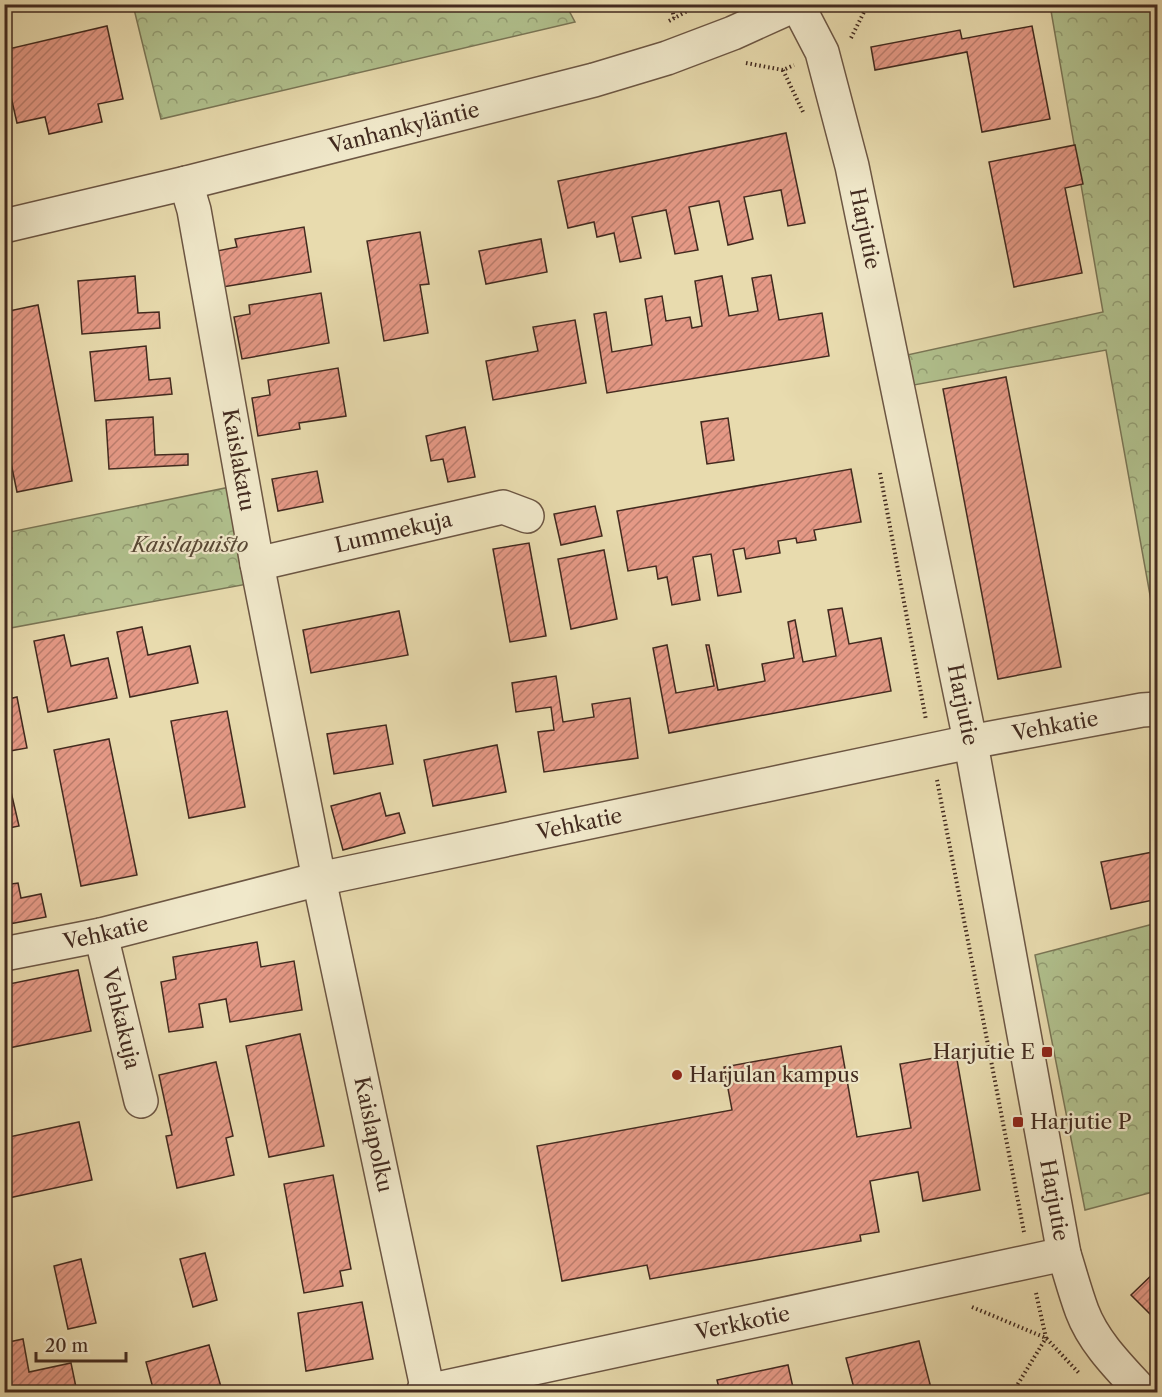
<svg xmlns="http://www.w3.org/2000/svg" width="1162" height="1397" font-family="'Libre Caslon Text',serif">
<style>
.forest{fill:url(#forest-crowns);stroke:#7a7656;stroke-width:1.5}
.building{fill:url(#building-hatch);stroke:#422a1f;stroke-width:1.5}
.lines{fill:none;stroke-linecap:round;stroke-linejoin:round}
.minor-casing{stroke:#6c5643;stroke-width:36}
.path{stroke:#422a1f;stroke-width:4;stroke-dasharray:1.5 3;stroke-linecap:butt}
.minor{stroke:#f0e8ca;stroke-width:33}
.poi-dot{fill:#8f2418;stroke:#f0e8ca;stroke-width:2}
.labels{text-anchor:middle;stroke-width:4.5;stroke-linejoin:round;paint-order:stroke}
.street-label{font-size:21px;fill:#422a1f;stroke:#f0e8ca}
.park-label{font-size:21px;font-style:italic;fill:#584835;stroke:#f0e8ca}
.poi-label{font-size:21px;fill:#422a1f;stroke:#f0e8ca;text-anchor:start}
</style>
<defs>
<pattern id="forest-crowns" width="20" height="18" patternUnits="userSpaceOnUse" patternTransform="scale(1.5)"><rect width="20" height="18" fill="#b1c18e"/><path d="M2 6a3 3 0 1 1 6 0M12 15a3 3 0 1 1 6 0" fill="none" stroke="#929d73"/></pattern>
<pattern id="building-hatch" width="6" height="6" patternUnits="userSpaceOnUse" patternTransform="scale(1.5)"><rect width="6" height="6" fill="#e59986"/><path d="M-1 1l2-2M0 6l6-6M5 7l2-2" fill="none" stroke="#bb7d6d"/></pattern>
</defs>
<rect width="100%" height="100%" fill="#e8dbae"/>
<filter id="stains"><feTurbulence type="fractalNoise" baseFrequency=".00333" numOctaves="4"/><feColorMatrix values="0 0 0 0 .2 0 0 0 0 .09 0 0 0 0 .02 0 0 0 .5 -.17"/></filter>
<radialGradient id="worn" r=".72"><stop offset=".6" stop-color="#630" stop-opacity="0"/><stop offset="1" stop-color="#630" stop-opacity=".3"/></radialGradient>
<!-- forest -->
<g class="forest">
<polygon points="566,5 575,22 161,119 133,5"/>
<polygon points="1050,5 1157,5 1157,634 1106,350 914,385 907,355 1103,312"/>
<polygon points="235,486 253,583 5,629 5,533"/>
<polygon points="1157,923 1157,1191 1085,1210 1035,955"/>
</g>
<!-- building -->
<g class="building">
<polygon points="107,26 123,99 98,104 102,122 49,134 45,117 17,123 4,66 4,50"/>
<polygon points="1032,26 1050,119 982,132 967,52 875,70 871,47 960,30 962,39"/>
<polygon points="786,133 805,223 788,226 781,190 744,197 753,239 728,245 719,201 689,207 698,250 675,254 666,210 632,217 641,258 620,262 614,233 597,237 594,222 568,228 558,181"/>
<polygon points="1075,145 1083,184 1065,188 1082,273 1014,287 989,162"/>
<polygon points="304,227 311,272 223,287 217,251 237,247 235,239"/>
<polygon points="420,232 429,284 420,285 428,333 384,341 367,241"/>
<polygon points="541,239 547,272 486,284 479,251"/>
<polygon points="771,275 779,320 822,313 829,356 607,393 594,314 606,312 612,352 652,345 645,299 662,296 666,321 690,317 692,328 702,326 695,281 722,276 729,316 758,311 752,278"/>
<polygon points="135,276 138,313 159,312 160,328 82,334 78,281"/>
<polygon points="321,293 329,343 242,359 234,317 250,314 249,305"/>
<polygon points="38,305 72,481 17,492 4,429 4,312"/>
<polygon points="575,320 586,383 493,400 486,361 538,351 533,327"/>
<polygon points="146,346 149,380 170,378 172,394 95,401 90,352"/>
<polygon points="338,368 346,416 299,423 300,429 258,436 252,398 270,395 268,380"/>
<polygon points="1006,377 1061,667 998,679 943,389"/>
<polygon points="153,417 155,455 188,454 188,465 109,469 106,420"/>
<polygon points="728,418 734,460 707,464 701,422"/>
<polygon points="465,427 475,477 448,482 443,459 431,461 426,436"/>
<polygon points="851,469 861,522 814,530 816,540 797,543 796,538 778,541 780,553 746,559 744,548 733,550 741,592 718,596 711,554 693,557 700,600 672,605 667,577 658,579 656,566 628,571 617,511"/>
<polygon points="317,471 323,502 278,511 272,479"/>
<polygon points="595,506 602,536 561,545 554,514"/>
<polygon points="529,543 546,636 510,642 493,549"/>
<polygon points="604,550 617,619 571,629 558,559"/>
<polygon points="842,608 849,644 881,638 891,691 669,733 653,648 667,645 676,693 714,686 706,645 709,645 718,690 765,681 762,664 794,658 788,622 795,620 803,662 836,656 828,610"/>
<polygon points="399,611 408,655 311,673 303,630"/>
<polygon points="142,627 148,655 190,646 198,683 130,697 117,632"/>
<polygon points="64,635 71,666 108,658 117,698 48,712 34,641"/>
<polygon points="556,676 563,722 594,717 592,704 630,698 638,758 544,772 538,732 554,730 551,707 516,712 512,683"/>
<polygon points="17,697 27,748 4,752 4,700"/>
<polygon points="227,711 245,807 189,818 171,721"/>
<polygon points="386,725 393,764 334,774 327,734"/>
<polygon points="109,739 137,875 81,886 54,750"/>
<polygon points="497,745 506,792 433,806 424,760"/>
<polygon points="8,779 19,826 4,829 4,780"/>
<polygon points="380,793 386,816 399,813 405,833 343,850 331,806"/>
<polygon points="1158,851 1158,899 1111,909 1101,862"/>
<polygon points="18,883 21,898 41,894 46,917 4,925 4,885"/>
<polygon points="257,942 261,967 294,961 302,1010 230,1022 226,999 199,1004 203,1027 169,1032 161,982 176,979 173,957"/>
<polygon points="78,970 91,1031 4,1049 4,985"/>
<polygon points="300,1034 324,1146 269,1157 246,1046"/>
<polygon points="841,1046 857,1137 911,1128 900,1064 956,1054 980,1190 923,1201 918,1172 870,1181 879,1232 860,1235 861,1241 650,1279 647,1265 562,1281 537,1146 732,1110 724,1067"/>
<polygon points="216,1062 233,1136 226,1138 234,1175 177,1188 166,1136 172,1135 159,1075"/>
<polygon points="79,1122 92,1180 4,1199 4,1138"/>
<polygon points="333,1175 351,1269 340,1271 343,1286 304,1293 284,1184"/>
<polygon points="205,1253 217,1300 193,1307 180,1259"/>
<polygon points="81,1259 96,1323 68,1329 54,1266"/>
<polygon points="1158,1269 1158,1322 1131,1295"/>
<polygon points="362,1302 373,1359 306,1371 298,1313"/>
<polygon points="23,1339 29,1372 71,1363 77,1392 6,1392 4,1343"/>
<polygon points="919,1341 932,1392 855,1392 846,1358"/>
<polygon points="209,1345 221,1387 202,1392 154,1392 146,1362"/>
<polygon points="788,1365 794,1392 720,1392 717,1380"/>
<polygon points="668,1387 669,1392 645,1392"/>
</g>
<g class="lines">
<defs>
<g id="minor">
<path id="s1" d="M797,4L822,52L852,166L974,760L1064,1254C1070,1273 1075,1292 1082,1311C1094,1343 1120,1368 1142,1392"/>
<path id="s2" d="M186,183L194,210L257,564L319,879L428,1392"/>
<path id="s3" d="M4,226L186,183L594,80L667,58L733,33L797,4"/>
<path id="s4" d="M257,564L503,507L527,516"/>
<path id="s5" d="M101,935L141,1101"/>
<path id="s6" d="M4,954L101,935L319,879L970,742L1142,710L1158,709"/>
<path id="s7" d="M423,1392L1064,1254"/>
</g>
</defs>
<!-- minor casing -->
<use href="#minor" class="minor-casing"/>
<!-- path -->
<g class="path">
<polyline points="671,4 674,18"/>
<polyline points="669,21 700,4"/>
<polyline points="851,38 865,10 873,4"/>
<polyline points="746,63 783,70 794,65"/>
<polyline points="783,70 803,112"/>
<polyline points="880,473 926,720"/>
<polyline points="937,780 1024,1232"/>
<polyline points="972,1307 1046,1338 1079,1373"/>
<polyline points="1013,1392 1046,1338 1036,1293"/>
</g>
<!-- minor -->
<use href="#minor" class="minor"/>
</g>
<!-- markers -->
<g class="poi-dot">
<rect x="1041" y="1046" width="12" height="12" rx="3"/>
<circle cx="677" cy="1075" r="6"/>
<rect x="1012" y="1116" width="12" height="12" rx="3"/>
</g>
<g class="labels">
<!-- street labels -->
<g class="street-label">
<text dy="7" stroke="none"><textPath href="#s3" startOffset="412">Vanhankyläntie</textPath></text>
<text dy="7" stroke="none"><textPath href="#s1" startOffset="236">Harjutie</textPath></text>
<text dy="7" stroke="none"><textPath href="#s2" startOffset="282">Kaislakatu</textPath></text>
<text dy="7" stroke="none"><textPath href="#s4" startOffset="140">Lummekuja</textPath></text>
<text dy="7" stroke="none"><textPath href="#s1" startOffset="722">Harjutie</textPath></text>
<text dy="7" stroke="none"><textPath href="#s6" startOffset="1076">Vehkatie</textPath></text>
<text dy="7" stroke="none"><textPath href="#s6" startOffset="590">Vehkatie</textPath></text>
<text dy="7" stroke="none"><textPath href="#s6" startOffset="104">Vehkatie</textPath></text>
<text dy="7" stroke="none"><textPath href="#s5" startOffset="86">Vehkakuja</textPath></text>
<text dy="7" stroke="none"><textPath href="#s2" startOffset="970">Kaislapolku</textPath></text>
<text dy="7" stroke="none"><textPath href="#s1" startOffset="1226">Harjutie</textPath></text>
<text dy="7" stroke="none"><textPath href="#s7" startOffset="327">Verkkotie</textPath></text>
</g>
<!-- park labels -->
<g class="park-label">
<text x="190" y="552">Kaislapuisto</text>
</g>
<!-- poi labels -->
<g class="poi-label">
<text x="1035" y="1059" text-anchor="end">Harjutie E</text>
<text x="689" y="1082">Harjulan kampus</text>
<text x="1030" y="1129">Harjutie P</text>
</g>
</g>
<!-- margin -->
<rect width="1162" height="1397" fill="none" stroke="#e8dbae" stroke-width="24"/>
<rect x="6" y="6" width="1150" height="1385" fill="none" stroke="#422a1f" stroke-width="3"/>
<rect x="12" y="12" width="1138" height="1373" fill="none" stroke="#422a1f" stroke-width="1.5"/>
<!-- scale -->
<path d="M36 1352v9h90v-9" fill="none" stroke="#422a1f" stroke-width="3"/>
<text x="45" y="1352" font-size="18" fill="#422a1f" stroke="#f0e8ca" stroke-width="4.5" paint-order="stroke">20 m</text>
<rect width="100%" height="100%" filter="url(#stains)"/>
<rect width="100%" height="100%" fill="url(#worn)"/>
</svg>
